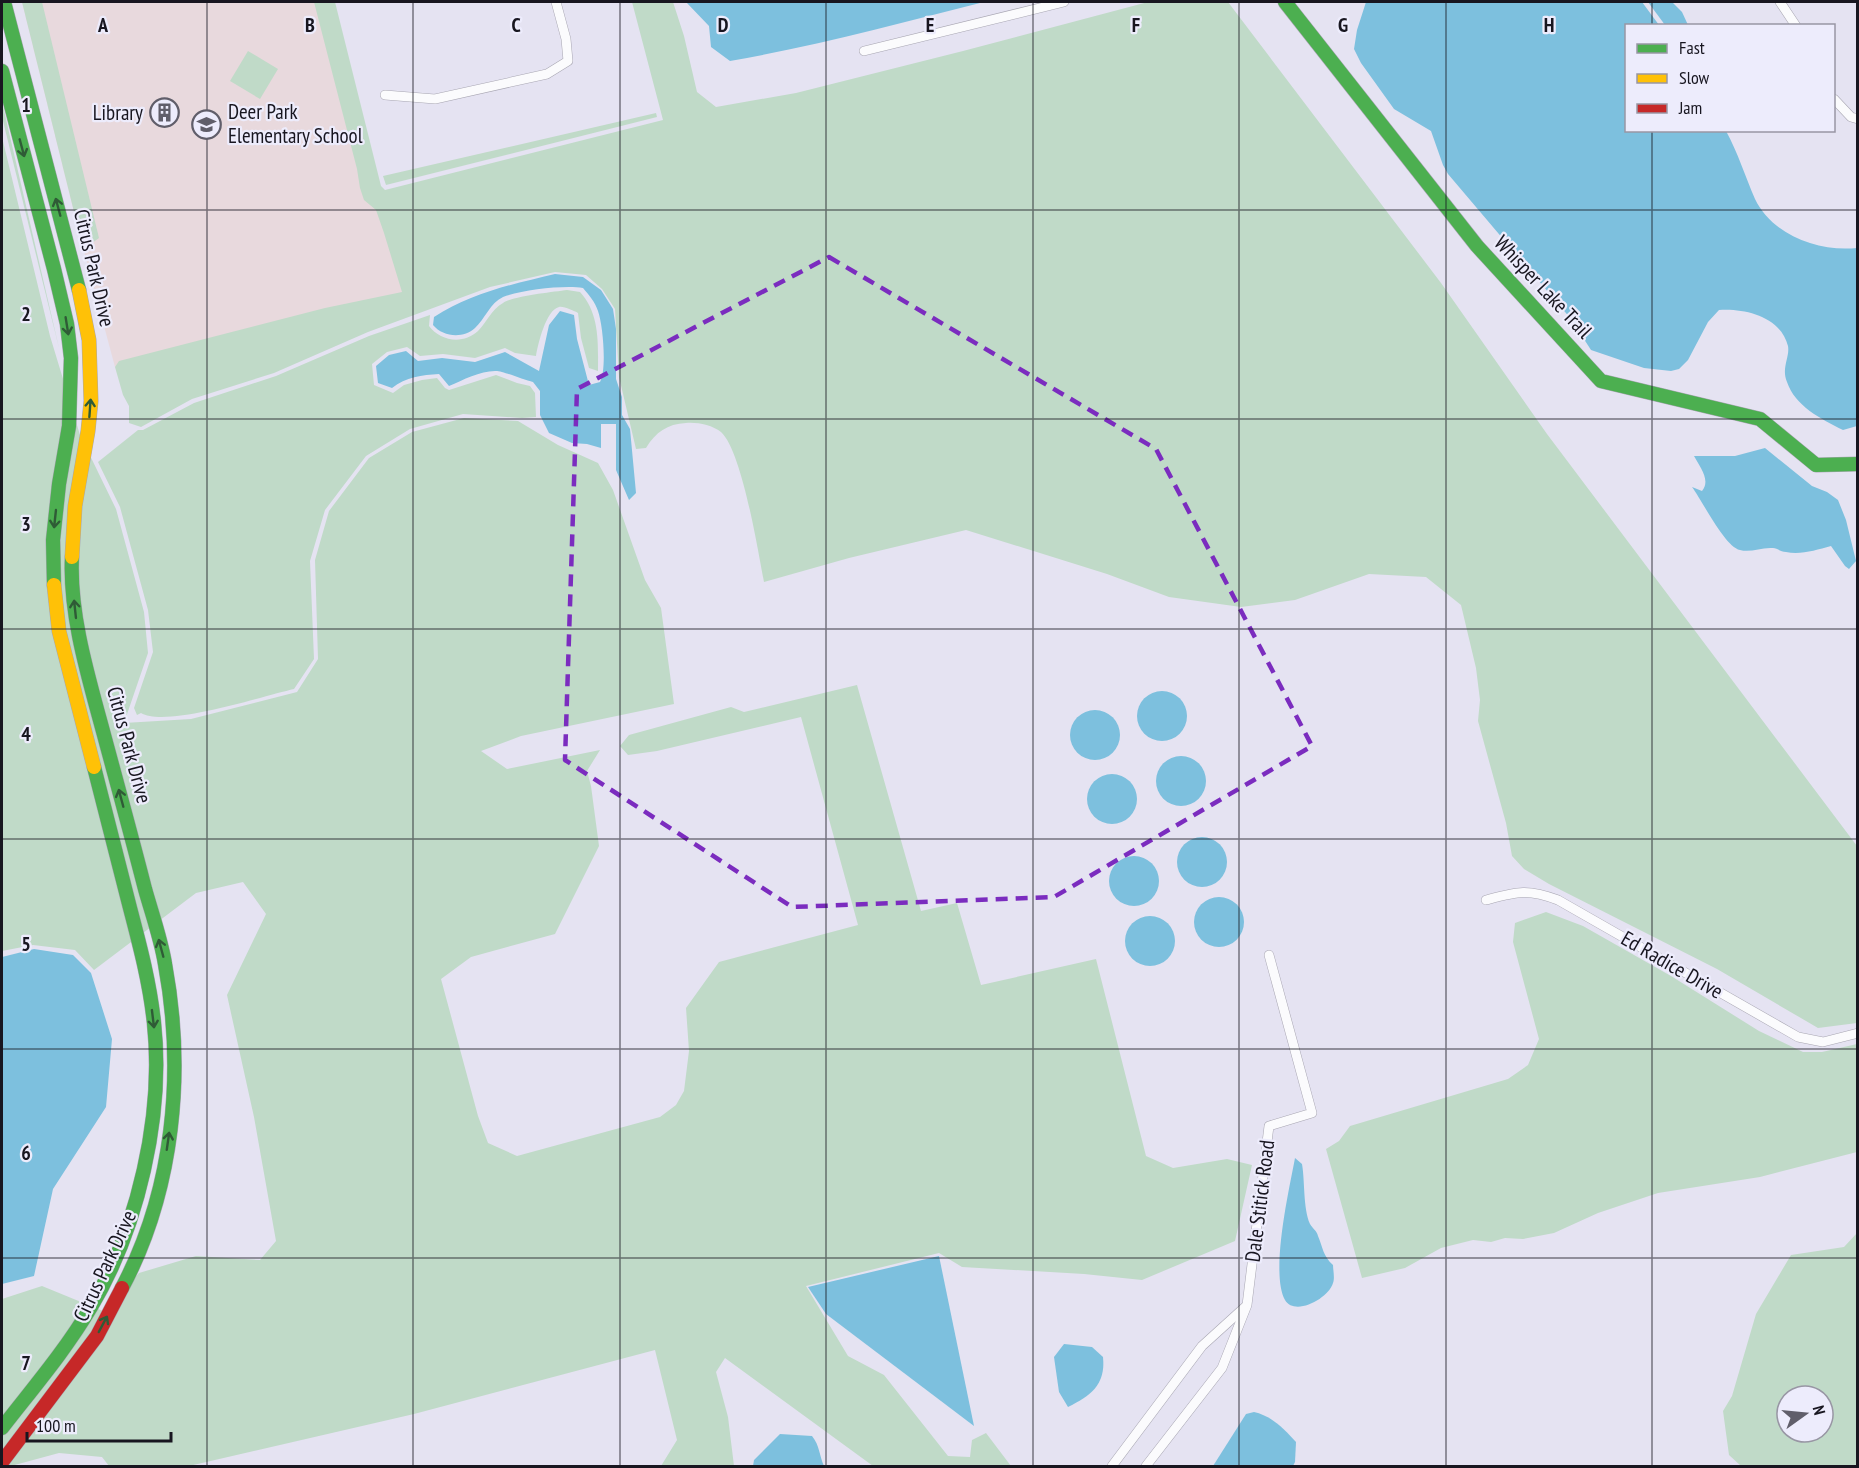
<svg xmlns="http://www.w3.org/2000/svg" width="1859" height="1468" font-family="'PT Sans Narrow',sans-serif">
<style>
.education{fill:#e8d9dd}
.green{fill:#c0dac8;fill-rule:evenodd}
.water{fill:#7dc0de}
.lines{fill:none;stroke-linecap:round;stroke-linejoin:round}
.street-casing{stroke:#a8a6b2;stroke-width:10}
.fast-casing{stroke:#a8a6b2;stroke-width:15}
.slow-casing{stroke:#a8a6b2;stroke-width:15}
.jam-casing{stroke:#a8a6b2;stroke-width:15}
.street{stroke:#fbfbfd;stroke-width:9}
.fast{stroke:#4caf50;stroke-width:14}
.slow{stroke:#ffc107;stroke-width:14}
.jam{stroke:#c62828;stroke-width:14}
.oneway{stroke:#2f5b36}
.marked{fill:none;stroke:#7b2cbf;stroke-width:4.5;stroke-dasharray:12 8;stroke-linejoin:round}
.grid{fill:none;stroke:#181620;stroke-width:1.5;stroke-opacity:0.55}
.labels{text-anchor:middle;stroke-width:4.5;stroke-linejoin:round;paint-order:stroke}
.poi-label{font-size:21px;fill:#181620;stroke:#edecfc;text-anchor:start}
.street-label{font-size:21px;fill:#181620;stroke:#edecfc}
.grid-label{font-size:20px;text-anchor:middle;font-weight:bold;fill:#181620;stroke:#edecfc;stroke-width:4.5;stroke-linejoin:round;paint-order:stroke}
</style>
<rect width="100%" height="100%" fill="#e5e3f2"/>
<!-- education -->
<polygon class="education" points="22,2 330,2 407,293 115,367 81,240"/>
<!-- green -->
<g class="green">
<polygon points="22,2 42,2 99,238 92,243 81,240"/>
<path d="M314,2H335L381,186L385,190L663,120L632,2H673L684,36L697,92L716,107L796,93L963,51L1148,2H1228L1441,283L1547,434L1857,846V1023L1818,1028L1717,969L1549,884L1524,869L1512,856L1506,823L1478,721L1480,700L1476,668L1461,605L1426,577L1369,574L1295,600L1241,607L1169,597L1107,574L966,530L849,558L764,582C758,551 742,451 721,432C712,425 697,422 686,423C667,424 656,432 646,448L636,449L619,377L615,309L602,289L586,275L555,272L490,287L368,332L274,373L192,399L141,427L129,423V406L123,395L115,367L119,361L325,308L402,292L384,233L376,210L364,200L360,188L357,169Z"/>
<polygon points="248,51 278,69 260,99 230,81"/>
<polygon points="2,102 59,348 2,117"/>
<polygon points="656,113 657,117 386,185 383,176"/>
<polygon points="2,137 50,336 80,435 116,509 144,612 148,653 124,723 191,719 297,692 318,659 315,560 329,511 369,458 412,432 464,418 518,421 558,445 598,463 613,490 645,580 661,608 674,704 521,736 481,751 507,769 600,750 587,771 591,786 599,846 555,934 471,957 441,979 478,1116 488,1143 517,1156 660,1117 676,1105 684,1091 689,1051 686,1008 719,962 858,925 801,717 657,751 628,755 620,746 629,735 731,707 744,712 857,685 921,911 957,903 981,985 1096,959 1146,1156 1173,1168 1227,1159 1252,1165 1235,1241 1142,1280 1084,1274 962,1267 939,1253 806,1286 848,1356 884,1375 948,1456 970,1457 972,1440 986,1433 1011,1466 873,1466 725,1358 716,1372 728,1417 734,1466 661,1466 677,1440 655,1350 414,1414 189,1466 109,1466 102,1457 59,1453 11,1466 2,1466 2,1299 42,1286 103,1311 139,1273 196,1256 260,1260 276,1241 254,1117 227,995 266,914 243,882 196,893 94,970 75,950 33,945 2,951"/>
<path d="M567,290L580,292C600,314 598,343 598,371L589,368L581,338L578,313C574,311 564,306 559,307C546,310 538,344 536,356L515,353L505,348L475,358L443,354L420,356L407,347L387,352L372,364L374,385L393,393L404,385L422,380L437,378L445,388L449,390L496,375L517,383L530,386L535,393L536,417L522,418L463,414L410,429L366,456L325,510L310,561L314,659L294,689C263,696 166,728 141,713L137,715L134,708L153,652L148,610L120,507L98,462L138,430H143L194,403L276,376L369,336L430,315L429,326C440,341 463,345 478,331C487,322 491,310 503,303C513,296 553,292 567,290Z"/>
<polygon points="1546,912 1583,926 1671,976 1759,1031 1803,1052 1822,1052 1857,1044 1857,1152 1760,1177 1658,1193 1598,1213 1554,1233 1523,1239 1505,1238 1491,1242 1473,1240 1441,1248 1405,1268 1362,1278 1326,1149 1339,1141 1350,1126 1508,1079 1528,1065 1539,1039 1513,942 1515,923"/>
<path d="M1857,1233V1466H1741L1729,1455L1723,1411L1732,1396L1756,1314L1791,1255L1844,1247ZM1787,1396H1823V1432H1787Z"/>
</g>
<!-- water -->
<g class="water">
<path d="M686,2H984C900,23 816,46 730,61L711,47L709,26Z"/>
<path d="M1366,2H1642L1659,25L1626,26V130L1726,131C1738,153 1745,176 1755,199C1773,236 1819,252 1857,248V426L1843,430C1821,419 1795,406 1787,382C1781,368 1790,357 1788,346C1781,317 1745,308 1719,310L1708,322L1688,360L1679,369L1671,371L1644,368L1591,350L1571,319L1448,174L1443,165L1431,131L1394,109L1361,63L1354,49L1357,30Z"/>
<polygon points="1648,2 1672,2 1682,12 1688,25 1665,25"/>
<path d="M555,274L583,277L601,290L613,309L616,329V379L622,397V415L630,429L636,493L629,500L616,470V424H601V448L587,444L572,443L549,433L540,415V391L533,382C523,380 501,370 495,371C480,371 463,380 449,386L439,374C422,375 406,377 392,388L378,383L376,366L389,355L406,351L418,361L442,358L475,362L505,352L539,371L549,325L560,311L574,315L577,339L589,385L600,382C607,370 603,325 598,311C595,302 589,295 583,288C564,285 521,290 503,297C490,303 485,319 475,328C463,339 443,337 433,325L434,317C471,293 513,284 555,274Z"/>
<path d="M1765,448L1812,486L1827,492L1838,500L1846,520L1856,561L1849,569L1845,566L1831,546C1816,550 1801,555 1786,552C1781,552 1777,548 1773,548C1761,547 1751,553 1740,550C1725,547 1703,502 1692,487L1702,491C1711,480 1700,467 1694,456H1735Z"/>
<circle cx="1162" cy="716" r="25"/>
<circle cx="1095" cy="735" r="25"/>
<circle cx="1181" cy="781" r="25"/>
<circle cx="1112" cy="799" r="25"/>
<circle cx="1202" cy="862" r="25"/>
<circle cx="1134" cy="881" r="25"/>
<circle cx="1219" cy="922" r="25"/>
<circle cx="1150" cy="941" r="25"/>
<polygon points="34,949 73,955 91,973 112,1039 106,1107 53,1189 34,1276 2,1284 2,957"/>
<path d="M1295,1158L1302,1164C1305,1181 1303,1208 1310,1224C1313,1229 1317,1231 1318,1236C1323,1248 1323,1256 1333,1265C1333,1270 1335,1278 1333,1283C1329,1298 1295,1317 1285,1300C1270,1273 1289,1190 1295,1158Z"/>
<polygon points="939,1256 974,1426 826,1314 808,1287"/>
<path d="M1064,1344L1092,1347L1103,1357C1106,1385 1090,1396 1068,1407L1059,1392L1054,1357Z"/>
<path d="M1254,1412C1272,1416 1284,1429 1296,1442L1295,1462L1293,1466H1213L1246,1414Z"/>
<path d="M780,1434L812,1436C820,1446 819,1455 824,1466H753L754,1460Z"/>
</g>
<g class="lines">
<defs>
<g id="street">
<polyline points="1780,2 1796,26"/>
<polyline points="864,51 1064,2"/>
<polyline points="385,95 435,99 547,74 568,61 566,39 556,2"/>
<polyline points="1834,99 1851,117 1858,119"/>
<path d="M1486,900C1516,892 1527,888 1558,900L1798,1037L1823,1042L1858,1033"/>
<polyline points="1112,1466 1202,1346 1245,1307"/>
<polyline points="1146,1466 1222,1368 1247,1305 1269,1126 1312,1113 1269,955"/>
</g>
<g id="fast">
<polyline points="4,2 79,290"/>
<polyline points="1285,2 1477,246 1601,381 1760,419 1816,465 1858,464"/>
<polyline points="2,71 54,269 67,324 71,358 69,426 59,484 53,540 54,585"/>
<path d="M72,557C69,615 89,679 104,735C118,787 132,838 145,889C152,914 161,939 165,964C185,1072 174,1190 122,1288"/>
<path d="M2,1428C33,1388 65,1351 91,1307C138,1228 164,1115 154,1023C150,984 140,946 130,908C118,861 106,814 94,767"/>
</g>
<g id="slow">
<polyline points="72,557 75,506 88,431 91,401 89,340 79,290"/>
<polyline points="54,585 59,631 94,767"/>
</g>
<polyline id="jam" points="2,1462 97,1336 122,1288"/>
</defs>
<!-- street casing -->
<use href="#street" class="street-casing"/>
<!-- fast casing -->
<use href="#fast" class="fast-casing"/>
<!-- slow casing -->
<use href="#slow" class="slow-casing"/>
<!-- jam casing -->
<use href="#jam" class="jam-casing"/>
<!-- street -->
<use href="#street" class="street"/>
<!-- fast -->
<use href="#fast" class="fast"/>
<!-- slow -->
<use href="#slow" class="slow"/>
<!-- jam -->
<use href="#jam" class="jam"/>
</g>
<!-- one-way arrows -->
<defs><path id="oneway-shaft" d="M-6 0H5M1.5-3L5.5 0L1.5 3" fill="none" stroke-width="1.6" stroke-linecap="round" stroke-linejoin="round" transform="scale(1.5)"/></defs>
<g class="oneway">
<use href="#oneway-shaft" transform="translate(22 148) rotate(75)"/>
<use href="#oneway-shaft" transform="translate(58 207) rotate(-105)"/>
<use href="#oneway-shaft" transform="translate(67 326) rotate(81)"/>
<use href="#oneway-shaft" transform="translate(90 408) rotate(-86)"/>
<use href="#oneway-shaft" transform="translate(55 519) rotate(96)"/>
<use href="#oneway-shaft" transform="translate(75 609) rotate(-96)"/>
<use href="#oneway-shaft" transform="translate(121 798) rotate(-105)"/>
<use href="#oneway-shaft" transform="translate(161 948) rotate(-105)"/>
<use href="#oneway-shaft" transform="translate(153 1019) rotate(83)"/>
<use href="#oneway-shaft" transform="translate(168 1141) rotate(-82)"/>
<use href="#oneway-shaft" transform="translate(103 1324) rotate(-62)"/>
</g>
<!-- marked area -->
<path class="marked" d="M829,257L1156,449L1312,746L1054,897L792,907L565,760L577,389Z"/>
<!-- grid -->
<path class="grid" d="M207,2V1466M413,2V1466M620,2V1466M826,2V1466M1033,2V1466M1239,2V1466M1446,2V1466M1652,2V26M1652,130V1466M2,210H1858M2,419H1858M2,629H1858M2,839H1858M2,1049H1858M2,1258H1858"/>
<!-- icons -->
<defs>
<symbol id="building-ring" viewBox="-11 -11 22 22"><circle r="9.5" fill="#edecfc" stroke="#605e6a" stroke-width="1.5"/><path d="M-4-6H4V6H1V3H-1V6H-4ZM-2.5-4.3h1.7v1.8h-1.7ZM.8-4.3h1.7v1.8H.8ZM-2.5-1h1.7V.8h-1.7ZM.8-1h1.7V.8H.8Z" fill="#605e6a"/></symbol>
<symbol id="school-ring" viewBox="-11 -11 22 22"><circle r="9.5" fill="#edecfc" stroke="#605e6a" stroke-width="1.5"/><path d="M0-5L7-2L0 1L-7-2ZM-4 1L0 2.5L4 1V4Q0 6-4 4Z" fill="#605e6a"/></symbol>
</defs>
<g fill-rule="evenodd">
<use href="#building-ring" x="148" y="96" width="33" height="33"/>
<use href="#school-ring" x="190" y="108" width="33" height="33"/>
</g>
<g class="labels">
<!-- poi labels -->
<g class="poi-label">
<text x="228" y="119">Deer Park<tspan x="228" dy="24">Elementary School</tspan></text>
<text x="143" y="120" text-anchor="end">Library</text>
</g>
<!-- street labels -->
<g class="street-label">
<text transform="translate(94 268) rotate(77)" y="7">Citrus Park Drive</text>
<text transform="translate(1543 287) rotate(47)" y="7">Whisper Lake Trail</text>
<text transform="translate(129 745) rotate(75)" y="7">Citrus Park Drive</text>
<text transform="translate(1672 965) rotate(30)" y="7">Ed Radice Drive</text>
<text transform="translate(1260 1201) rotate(-83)" y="7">Dale Stitick Road</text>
<text transform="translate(105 1266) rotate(-65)" y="7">Citrus Park Drive</text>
</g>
</g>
<g class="grid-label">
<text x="103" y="32">A</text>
<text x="310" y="32">B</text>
<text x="516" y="32">C</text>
<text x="723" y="32">D</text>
<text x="930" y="32">E</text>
<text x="1136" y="32">F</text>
<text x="1343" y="32">G</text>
<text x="1549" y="32">H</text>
<text x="26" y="112">1</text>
<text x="26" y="321">2</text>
<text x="26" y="531">3</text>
<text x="26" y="741">4</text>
<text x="26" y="951">5</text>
<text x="26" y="1160">6</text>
<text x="26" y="1370">7</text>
</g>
<!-- border -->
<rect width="1859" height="1468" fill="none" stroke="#181620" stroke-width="6"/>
<!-- legend -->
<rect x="1625" y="24" width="210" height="108" fill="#edecfc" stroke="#9896a4" stroke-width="1.5"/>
<rect x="1637" y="44" width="30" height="9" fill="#4caf50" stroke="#9896a4" stroke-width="1.5"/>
<text x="1679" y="54" font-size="18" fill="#181620">Fast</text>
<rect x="1637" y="74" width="30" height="9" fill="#ffc107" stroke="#9896a4" stroke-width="1.5"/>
<text x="1679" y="84" font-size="18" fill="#181620">Slow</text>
<rect x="1637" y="104" width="30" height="9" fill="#c62828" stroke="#9896a4" stroke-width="1.5"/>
<text x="1679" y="114" font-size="18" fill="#181620">Jam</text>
<!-- north arrow -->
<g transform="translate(1805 1414) rotate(75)"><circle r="28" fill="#edecfc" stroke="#9896a4" stroke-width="1.5"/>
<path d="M0-4.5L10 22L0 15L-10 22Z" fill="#605e6a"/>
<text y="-9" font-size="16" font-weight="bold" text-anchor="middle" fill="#181620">N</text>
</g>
<!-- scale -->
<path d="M27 1432v9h144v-9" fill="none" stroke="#181620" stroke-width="3"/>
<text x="36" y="1432" font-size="18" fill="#181620" stroke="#edecfc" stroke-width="4.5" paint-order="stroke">100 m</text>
</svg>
